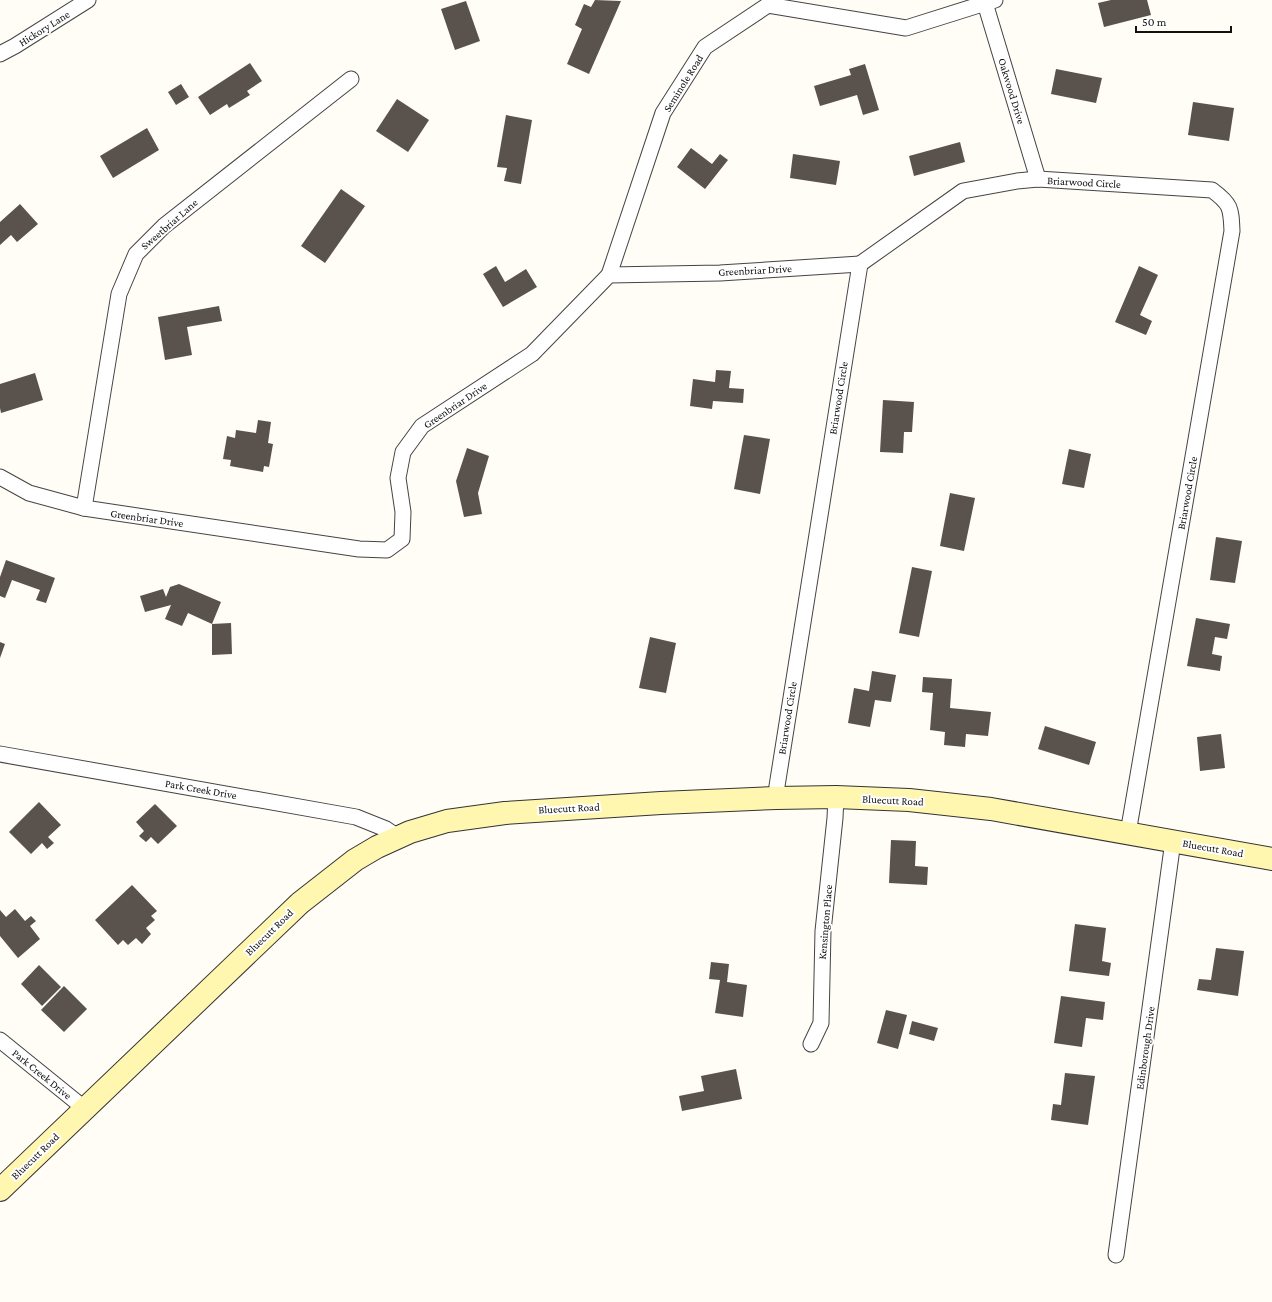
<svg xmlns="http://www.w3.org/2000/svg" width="1272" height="1302" font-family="'Crimson Pro',serif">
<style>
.building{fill:#5a524d}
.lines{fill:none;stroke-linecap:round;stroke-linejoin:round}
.street-casing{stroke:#444;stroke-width:17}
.secondary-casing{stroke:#333;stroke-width:24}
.street{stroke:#fff;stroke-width:15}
.secondary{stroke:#fff6b0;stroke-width:22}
.labels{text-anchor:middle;stroke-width:4;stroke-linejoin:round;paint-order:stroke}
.street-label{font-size:11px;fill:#111;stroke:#fff}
</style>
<rect width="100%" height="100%" fill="#fffdf5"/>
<!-- building -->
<g class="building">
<polygon points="595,0 621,1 589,74 567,64 582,29 575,25 584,4 591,7"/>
<polygon points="1111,0 1147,0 1151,15 1104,27 1098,3"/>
<polygon points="466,1 480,41 455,50 441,9"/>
<polygon points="250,63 262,81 247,91 250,95 229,108 227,104 210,115 198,97"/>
<polygon points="865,64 879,110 863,115 857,95 820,106 814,86 851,75 849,69"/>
<polygon points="1056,69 1102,78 1096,103 1051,94"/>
<polygon points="181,84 189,97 176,105 168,92"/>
<polygon points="397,99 429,120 408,152 376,131"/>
<polygon points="1193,102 1234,108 1229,141 1188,135"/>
<polygon points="506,115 532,120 521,184 504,181 507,168 497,167"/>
<polygon points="147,128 159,150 113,178 100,156"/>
<polygon points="960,142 965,162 914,176 909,156"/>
<polygon points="691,148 712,164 720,154 728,160 705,189 677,167"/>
<polygon points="793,154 840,161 836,185 790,178"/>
<polygon points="341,189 365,206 325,263 301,246"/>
<polygon points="20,204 38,224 17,242 11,235 0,245 0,222"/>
<polygon points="496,266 505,282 526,269 537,287 503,307 483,274"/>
<polygon points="1139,266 1158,275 1140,315 1152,321 1146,335 1115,322"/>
<polygon points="219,306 222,321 187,327 192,355 165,360 158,317"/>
<polygon points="716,370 731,371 729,388 744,389 743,403 713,401 712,409 690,406 693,379 715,382"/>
<polygon points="35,373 43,400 1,413 0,408 0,384"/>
<polygon points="883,400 914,402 912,432 904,432 903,453 880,452"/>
<polygon points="258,420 271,422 268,443 273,444 269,467 264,466 263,472 230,466 231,460 223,459 227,436 235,438 236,430 256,433"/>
<polygon points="744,435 770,439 760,494 734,489"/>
<polygon points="467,448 489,456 478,493 482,514 464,517 456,481"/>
<polygon points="1069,449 1091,454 1084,488 1062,484"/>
<polygon points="950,493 975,498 964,551 940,546"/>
<polygon points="1216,537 1242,541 1235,583 1210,580"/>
<polygon points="6,560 55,578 46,603 36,600 40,590 12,580 5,598 0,596 0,577"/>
<polygon points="912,567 932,571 919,637 899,633"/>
<polygon points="179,584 221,602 212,624 188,613 182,626 165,619 171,605 145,612 140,596 163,589 166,597 170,587"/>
<polygon points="1196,618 1230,624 1227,639 1215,637 1212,654 1222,656 1220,671 1187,666"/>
<polygon points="231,623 232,654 212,655 212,624"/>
<polygon points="650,637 676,643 666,693 639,688"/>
<polygon points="0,642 5,644 0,658"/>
<polygon points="872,671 896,675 891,702 875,700 870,727 848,723 854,688 869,691"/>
<polygon points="923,677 952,679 950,708 991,712 988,736 966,734 965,747 944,745 945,732 930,730 933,693 922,692"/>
<polygon points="1045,726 1096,742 1089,765 1038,749"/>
<polygon points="1221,734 1225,768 1200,771 1197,737"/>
<polygon points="39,802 61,825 48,837 54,843 47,849 42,843 31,854 9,832"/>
<polygon points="155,804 177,826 158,844 151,837 146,842 139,836 144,831 136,822"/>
<polygon points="891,840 916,841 915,866 928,867 927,885 889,883"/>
<polygon points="132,885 157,911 151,916 155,920 146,928 151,934 142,944 136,938 128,945 123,940 118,945 95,920"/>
<polygon points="15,909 25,921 31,916 36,921 30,926 40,939 18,958 0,936 0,910 6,917"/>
<polygon points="1075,924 1106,928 1102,961 1111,963 1109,976 1069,971"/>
<polygon points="1216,948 1244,951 1238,996 1197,990 1199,979 1211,980"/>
<polygon points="711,962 729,964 727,982 747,985 743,1017 715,1013 720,980 709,979"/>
<polygon points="39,965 61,987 42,1006 21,984"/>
<polygon points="64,986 87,1009 64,1032 41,1010"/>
<polygon points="1061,996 1105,1002 1103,1020 1086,1018 1082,1047 1054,1043"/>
<polygon points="886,1010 907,1015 898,1049 877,1043"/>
<polygon points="912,1021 938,1028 934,1041 909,1034"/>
<polygon points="736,1069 742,1099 682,1111 679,1096 704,1091 701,1076"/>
<polygon points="1065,1073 1095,1076 1088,1125 1051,1120 1053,1104 1061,1105"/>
</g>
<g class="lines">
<defs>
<g id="street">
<polyline points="985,3 1038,179"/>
<polyline points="0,54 15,46 88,0"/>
<polyline points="609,275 663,113 705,47 768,5 906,28 995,0"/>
<polyline points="0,477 29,493 84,508 359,549 387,550 402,539 403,512 398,478 403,452 422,426 532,354 609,275 720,273 860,264"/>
<polyline points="84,508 119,294 136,254 164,226 351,79"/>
<polyline points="0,754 356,817 386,829 398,837"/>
<path d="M776,798L777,786L860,264L963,191L1017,181L1038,179L1212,190C1231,204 1231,208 1232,231L1128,833"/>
<polyline points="0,1040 84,1108"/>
<polyline points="811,1044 821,1023 823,931 835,818 836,797"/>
<polyline points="1116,1255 1173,841"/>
</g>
<polyline id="secondary" points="0,1190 300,903 355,860 377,847 410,832 447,821 505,813 661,803 776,798 836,797 909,800 991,809 1272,859"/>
</defs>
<!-- street casing -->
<use href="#street" class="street-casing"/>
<!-- secondary casing -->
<use href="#secondary" class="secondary-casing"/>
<!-- street -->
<use href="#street" class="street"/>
<!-- secondary -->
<use href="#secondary" class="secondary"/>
</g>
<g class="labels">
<!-- street labels -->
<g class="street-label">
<text transform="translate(44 28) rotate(-32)" y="4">Hickory Lane</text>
<text transform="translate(683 83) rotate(-58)" y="4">Seminole Road</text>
<text transform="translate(1012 91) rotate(73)" y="4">Oakwood Drive</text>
<text transform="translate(1084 182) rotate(3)" y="4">Briarwood Circle</text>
<text transform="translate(169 224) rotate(-41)" y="4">Sweetbriar Lane</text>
<text transform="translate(755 270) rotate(-3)" y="4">Greenbriar Drive</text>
<text transform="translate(838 398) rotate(-81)" y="4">Briarwood Circle</text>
<text transform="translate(455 405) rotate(-34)" y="4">Greenbriar Drive</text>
<text transform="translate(1187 493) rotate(-80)" y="4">Briarwood Circle</text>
<text transform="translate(147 518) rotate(8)" y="4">Greenbriar Drive</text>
<text transform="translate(787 718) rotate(-81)" y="4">Briarwood Circle</text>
<text transform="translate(201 789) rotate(10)" y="4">Park Creek Drive</text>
<text transform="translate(893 800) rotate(3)" y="4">Bluecutt Road</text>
<text transform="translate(569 808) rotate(-3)" y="4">Bluecutt Road</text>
<text transform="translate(1213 848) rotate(10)" y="4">Bluecutt Road</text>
<text transform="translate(825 922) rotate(-85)" y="4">Kensington Place</text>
<text transform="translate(269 932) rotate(-44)" y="4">Bluecutt Road</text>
<text transform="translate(1145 1048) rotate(-82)" y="4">Edinborough Drive</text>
<text transform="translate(42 1074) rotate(39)" y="4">Park Creek Drive</text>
<text transform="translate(35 1156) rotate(-44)" y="4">Bluecutt Road</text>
</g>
</g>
<!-- scale -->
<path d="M1136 26v6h95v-6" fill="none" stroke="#111111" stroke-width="2"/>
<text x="1142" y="26" font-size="12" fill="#111111" stroke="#ffffff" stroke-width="3" paint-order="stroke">50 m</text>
</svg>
